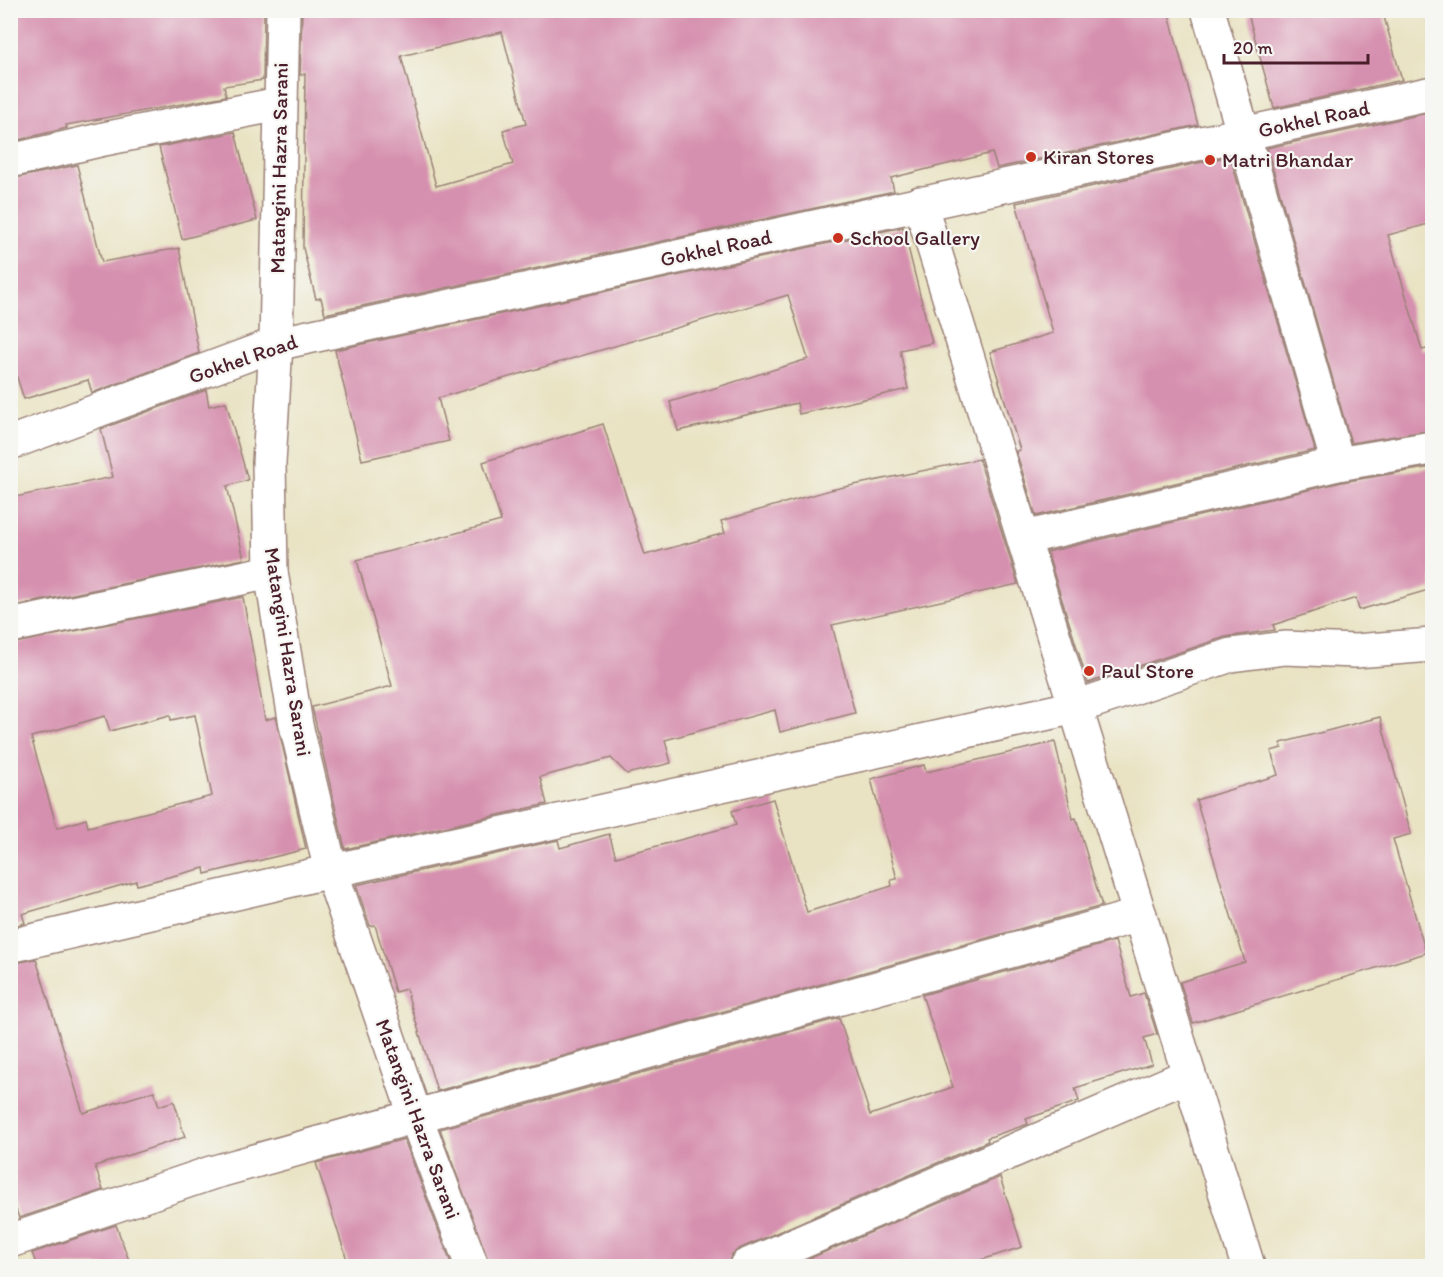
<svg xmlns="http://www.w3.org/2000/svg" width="1443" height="1277" font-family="Itim,sans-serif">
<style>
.building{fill:#d690af;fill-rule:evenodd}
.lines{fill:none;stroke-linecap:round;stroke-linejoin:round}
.minor-casing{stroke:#9a8177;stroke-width:36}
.minor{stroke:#fff;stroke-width:33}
.poi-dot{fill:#c8321e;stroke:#f6f6f2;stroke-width:2}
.labels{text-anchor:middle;stroke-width:4.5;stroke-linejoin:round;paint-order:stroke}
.street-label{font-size:21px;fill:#4a1f2b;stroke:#f6f6f2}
.poi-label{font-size:21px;fill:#4a1f2b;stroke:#f6f6f2;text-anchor:start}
</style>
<rect width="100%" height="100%" fill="#f6f6f2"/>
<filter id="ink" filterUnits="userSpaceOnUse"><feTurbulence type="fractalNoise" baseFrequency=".0167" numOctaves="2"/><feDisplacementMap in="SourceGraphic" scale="12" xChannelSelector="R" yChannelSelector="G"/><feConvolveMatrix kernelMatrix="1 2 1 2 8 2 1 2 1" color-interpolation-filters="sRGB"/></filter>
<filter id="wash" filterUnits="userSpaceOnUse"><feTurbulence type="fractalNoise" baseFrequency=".008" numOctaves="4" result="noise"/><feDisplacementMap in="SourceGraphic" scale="24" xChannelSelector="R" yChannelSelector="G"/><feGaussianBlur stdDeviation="1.35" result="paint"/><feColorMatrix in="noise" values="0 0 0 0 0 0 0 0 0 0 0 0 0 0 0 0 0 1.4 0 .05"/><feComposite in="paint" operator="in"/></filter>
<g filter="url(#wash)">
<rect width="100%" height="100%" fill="#e9e3c3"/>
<g id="blocks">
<!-- building -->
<g class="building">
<polygon points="10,10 264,10 263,80 224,86 226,96 66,125 67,128 10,142"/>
<path d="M302,10H1168L1198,125L997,168L992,153L891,178L894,191L325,314L321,298L316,299L303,248L305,74L300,75ZM502,32L526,124L503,130L513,164L436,186L401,56Z"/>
<polygon points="1247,10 1382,10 1402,80 1274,108"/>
<polygon points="1432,112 1432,223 1388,235 1422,350 1432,348 1432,430 1351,443 1267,148"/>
<polygon points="235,132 257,220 182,239 159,147"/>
<polygon points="1230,156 1315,450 1036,516 1016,451 1020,450 990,352 1053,333 1016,203"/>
<polygon points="77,165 102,262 179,248 199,353 92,393 88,380 24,399 10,356 10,179"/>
<polygon points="903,227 932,343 900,350 908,389 799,414 797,403 678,431 670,402 808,359 788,295 438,398 449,441 362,460 335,350"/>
<polygon points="206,390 209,406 226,402 248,480 227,486 244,559 10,607 10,498 113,477 101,429"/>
<polygon points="603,424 645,555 725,533 721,521 830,490 979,459 1018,584 832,625 855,713 780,732 775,710 665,740 671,763 627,774 611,758 540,777 547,804 345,849 312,707 392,686 357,560 501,521 483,462"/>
<polygon points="1432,467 1432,589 1359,610 1356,598 1273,625 1275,630 1225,637 1088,683 1047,552 1342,482"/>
<path d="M243,597L265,720L276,717L306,849L205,874L204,868L137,885L136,881L22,914L25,923L10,927V908H14L10,894V644ZM170,715L171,720L195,715L212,796L88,827L86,819L57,828L31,737L105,716L110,731Z"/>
<polygon points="1380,717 1411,834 1393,839 1426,953 1193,1023 1180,982 1245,962 1196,800 1278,775 1271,751 1282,748 1281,743"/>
<polygon points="1055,742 1073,819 1076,818 1102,906 437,1091 406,989 395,992 375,925 370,926 356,885 558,840 560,848 609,834 616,857 736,825 732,811 773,799 807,912 892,886 891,880 897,879 871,779 924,765 926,772"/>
<polygon points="1115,941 1131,997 1144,993 1157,1034 1144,1038 1152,1064 1075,1088 1079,1101 1026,1119 1028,1124 987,1138 988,1141 739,1249 731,1255 728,1266 490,1266 440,1129 839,1018 870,1115 953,1087 922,995"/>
<polygon points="36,959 83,1113 154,1091 159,1106 174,1101 185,1137 95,1166 103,1190 19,1218 10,1193 10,964"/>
<polygon points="404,1139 452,1266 349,1266 316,1163"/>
<polygon points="1000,1177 1022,1247 962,1266 792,1266"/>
<polygon points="116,1225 131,1266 37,1266 32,1253"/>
</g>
</g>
</g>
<g filter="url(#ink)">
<use href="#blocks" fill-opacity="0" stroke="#9a8177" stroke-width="1.5"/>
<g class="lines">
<defs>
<g id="minor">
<polyline points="283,10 276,344 269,463 271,572 296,725 331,871 415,1115 472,1266"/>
<polyline points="1208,10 1338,464"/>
<polyline points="10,161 104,139 279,104"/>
<polyline points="920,203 1248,1266"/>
<polyline points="10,443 276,344 1432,93"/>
<polyline points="1024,538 1338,464 1432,448"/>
<polyline points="10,626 271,572"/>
<polyline points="10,946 331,871 1076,707 1231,655 1285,648 1355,651 1432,645"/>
<polyline points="10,1241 211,1173 1140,915"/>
<polyline points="746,1266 1189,1075"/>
</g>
</defs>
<!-- minor casing -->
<use href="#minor" class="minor-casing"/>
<!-- minor -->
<use href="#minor" class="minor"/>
</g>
</g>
<!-- markers -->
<g class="poi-dot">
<circle cx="1031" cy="157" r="6"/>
<circle cx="1210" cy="160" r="6"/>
<circle cx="838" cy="238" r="6"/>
<circle cx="1089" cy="671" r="6"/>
</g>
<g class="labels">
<!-- street labels -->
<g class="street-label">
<text transform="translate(1314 119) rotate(-12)" y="7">Gokhel Road</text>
<text transform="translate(279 168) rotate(-89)" y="7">Matangini Hazra Sarani</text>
<text transform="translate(716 248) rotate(-12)" y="7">Gokhel Road</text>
<text transform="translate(243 359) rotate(-19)" y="7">Gokhel Road</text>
<text transform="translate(288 652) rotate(81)" y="7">Matangini Hazra Sarani</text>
<text transform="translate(418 1119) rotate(70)" y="7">Matangini Hazra Sarani</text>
</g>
<!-- poi labels -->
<g class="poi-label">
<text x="1043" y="164">Kiran Stores</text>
<text x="1222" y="167">Matri Bhandar</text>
<text x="850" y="245">School Gallery</text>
<text x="1101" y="678">Paul Store</text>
</g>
</g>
<!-- margin -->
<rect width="1443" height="1277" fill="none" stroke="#f6f6f2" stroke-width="36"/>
<!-- scale -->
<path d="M1224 54v9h144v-9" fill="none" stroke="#4a1f2b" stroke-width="3"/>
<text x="1233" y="54" font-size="18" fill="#4a1f2b" stroke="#f6f6f2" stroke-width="4.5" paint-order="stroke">20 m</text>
</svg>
